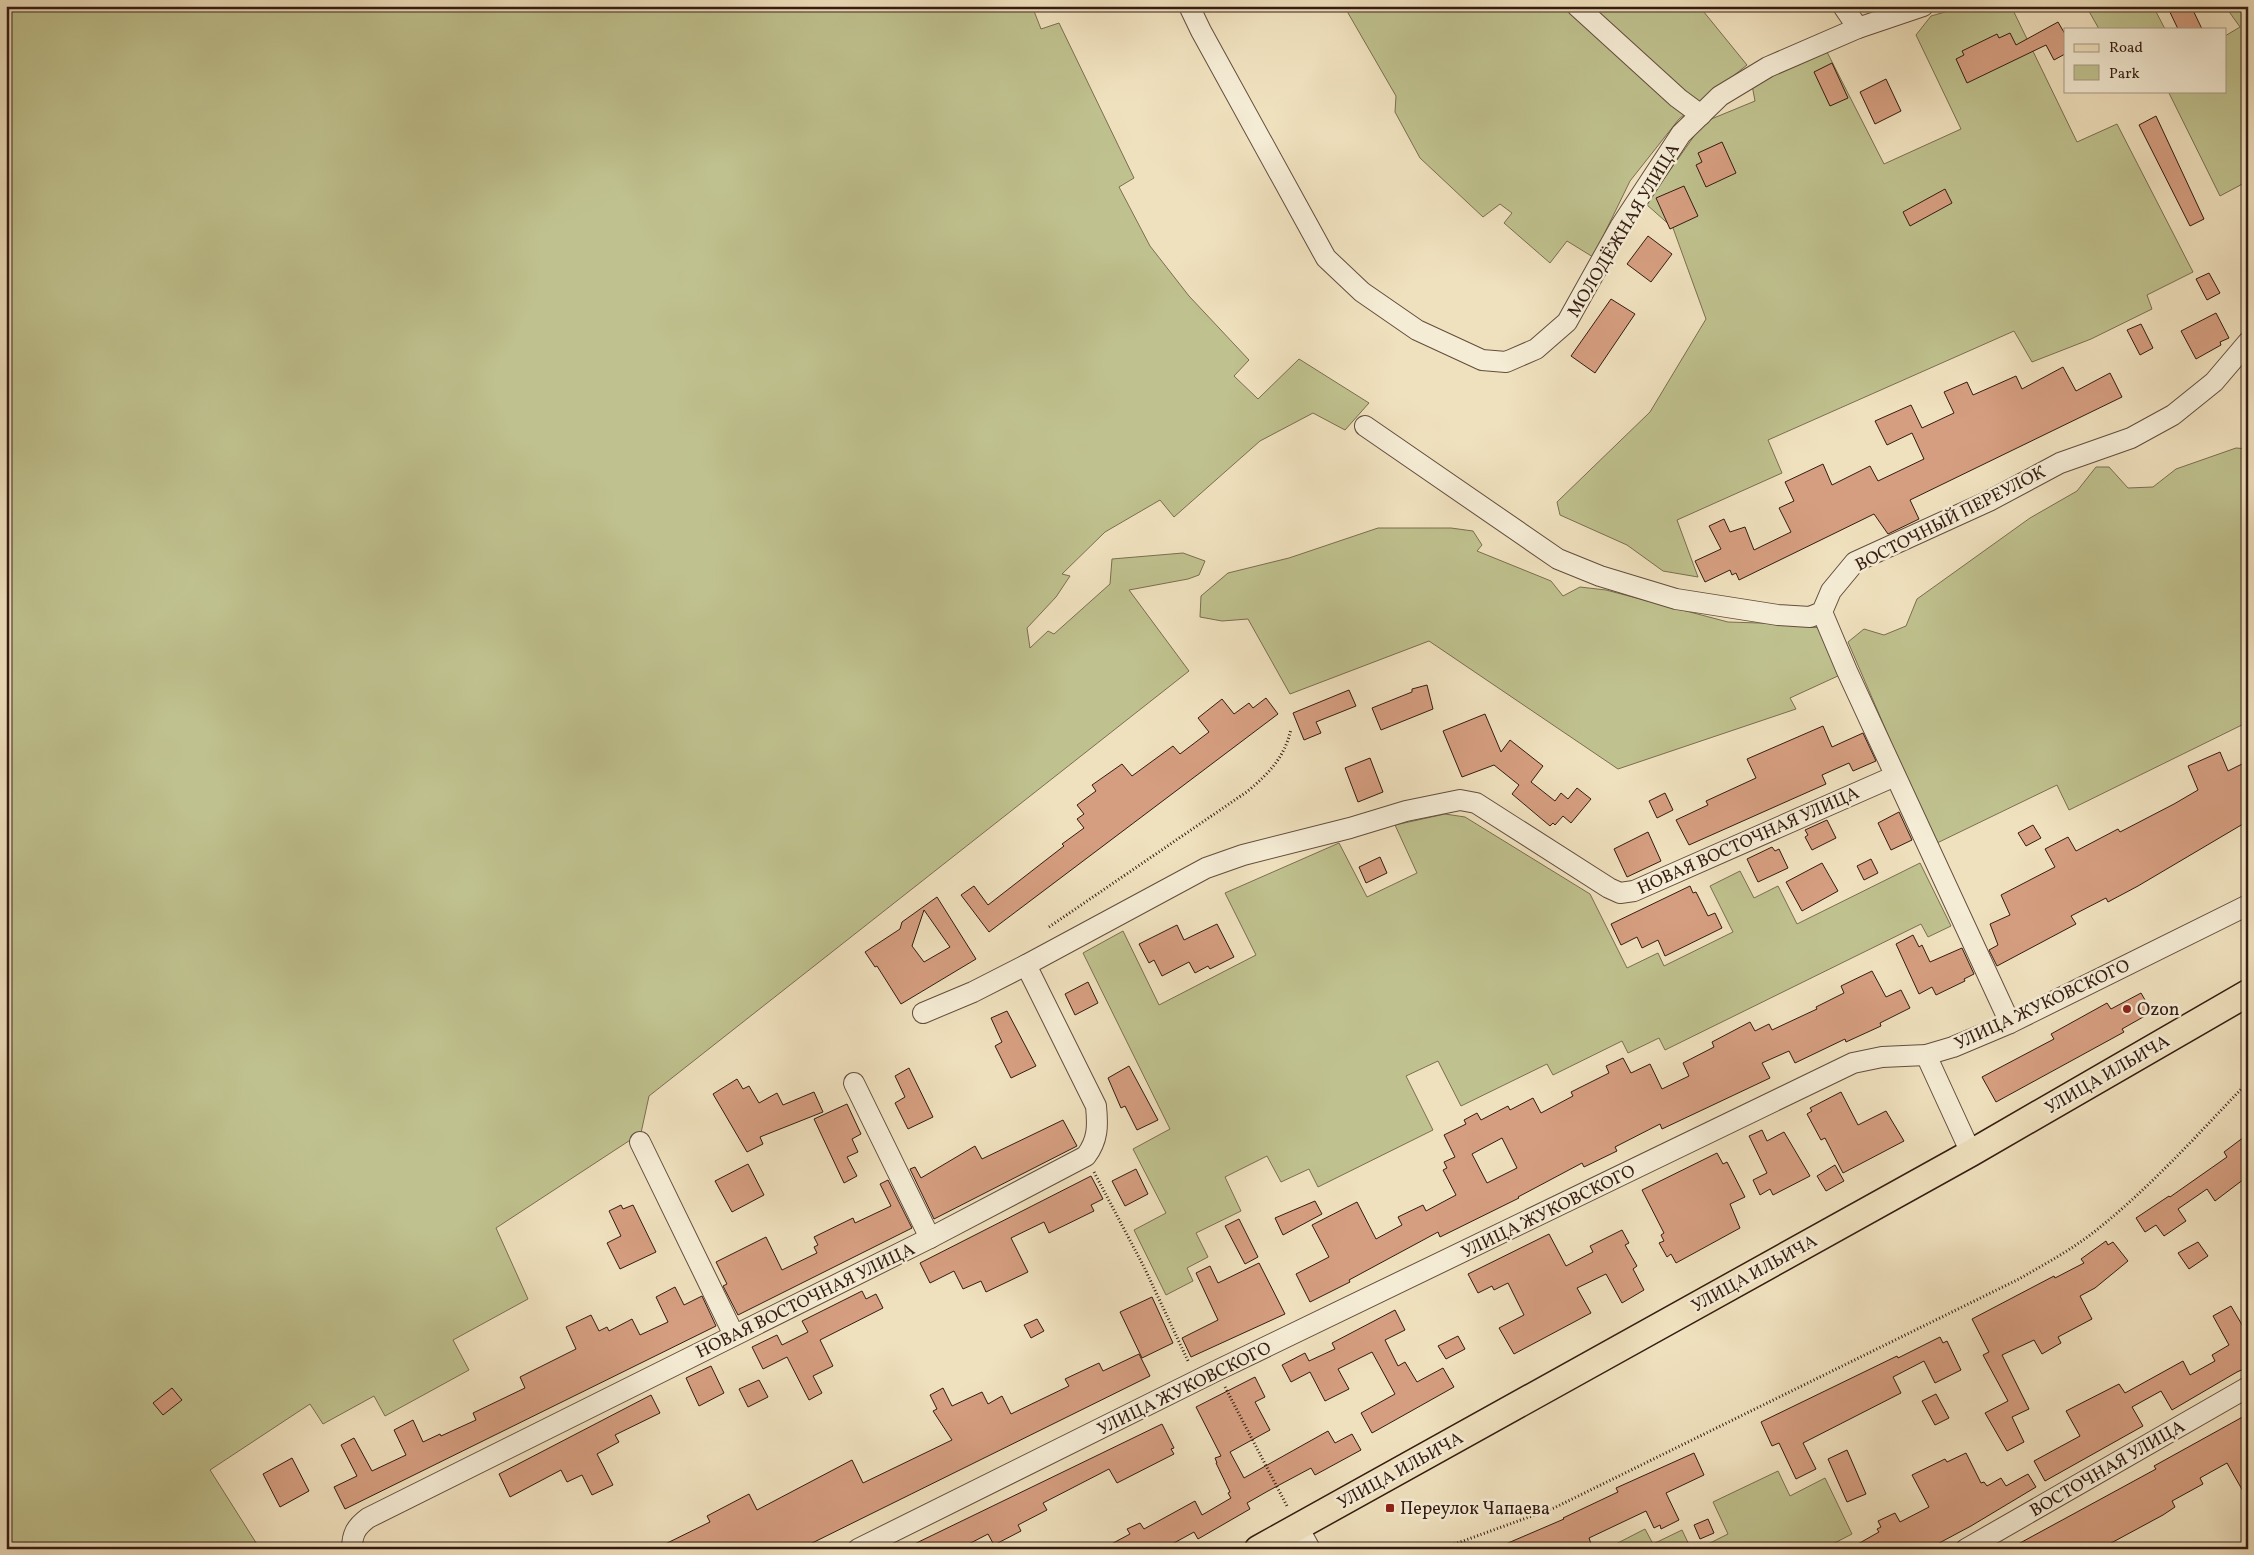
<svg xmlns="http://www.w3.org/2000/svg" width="2254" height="1555" font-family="Vollkorn,serif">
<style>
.green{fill:#bfc18e;stroke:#7a6e50}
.building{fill:#d59e80;stroke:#341c12;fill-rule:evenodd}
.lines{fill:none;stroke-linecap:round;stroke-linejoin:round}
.minor-casing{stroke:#634d3d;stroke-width:22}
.major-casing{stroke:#341c12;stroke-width:29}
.path{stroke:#341c12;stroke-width:3;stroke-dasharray:1 2.5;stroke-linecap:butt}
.minor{stroke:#f5ecd5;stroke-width:20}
.major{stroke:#f0e1be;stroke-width:26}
.poi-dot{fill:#8f2418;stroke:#f5ecd5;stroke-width:2}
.labels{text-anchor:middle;stroke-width:5;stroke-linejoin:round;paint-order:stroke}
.street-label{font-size:18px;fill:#341c12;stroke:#f5ecd5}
.poi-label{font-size:18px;fill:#341c12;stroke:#f5ecd5;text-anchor:start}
</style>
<rect width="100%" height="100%" fill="#f0e1be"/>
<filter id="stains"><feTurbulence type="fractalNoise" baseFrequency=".004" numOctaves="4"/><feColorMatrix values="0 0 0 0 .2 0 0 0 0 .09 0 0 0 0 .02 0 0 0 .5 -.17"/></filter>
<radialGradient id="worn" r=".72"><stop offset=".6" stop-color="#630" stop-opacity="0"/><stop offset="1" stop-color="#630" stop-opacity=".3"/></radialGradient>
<!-- green -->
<g class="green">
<polygon points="6,6 1032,6 1041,29 1059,23 1134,178 1119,187 1150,246 1189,296 1249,360 1234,376 1258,399 1299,359 1369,403 1345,430 1313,413 1260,441 1174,517 1160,500 1105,532 1062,574 1070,576 1056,597 1027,628 1030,648 1048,631 1054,634 1110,584 1112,559 1183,553 1205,561 1199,575 1188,579 1129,590 1189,671 649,1096 641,1133 496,1228 528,1299 453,1340 469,1370 385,1416 374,1396 323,1424 310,1404 210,1470 260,1549 6,1549"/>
<polygon points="1344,6 1699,6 1747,65 1679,119 1630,181 1593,257 1567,241 1550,263 1504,223 1512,213 1500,204 1483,217 1420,158 1395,112 1396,96"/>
<polygon points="1966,6 2011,6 2077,142 2117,124 2193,272 2147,295 2152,309 2091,339 2032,362 2014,331 1768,440 1782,473 1677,520 1698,577 1663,571 1627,545 1560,515 1557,502 1650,412 1706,319 1673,228 1646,204 1704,122 1755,101 1752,85 1827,52 1884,164 1961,129 1916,35 1931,16"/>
<polygon points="2086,6 2153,6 2165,29 2099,29"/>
<polygon points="2225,6 2243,6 2248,9 2248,181 2220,196 2168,91 2225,91 2225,36 2240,27"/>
<polygon points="2236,448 2248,449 2248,722 2069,810 2057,785 1935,844 1848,642 1864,629 1884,635 1906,626 1917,599 2030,518 2077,491 2096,467 2109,467 2128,488 2153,487 2176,469"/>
<polygon points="1378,528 1451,528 1473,531 1482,545 1477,551 1551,581 1563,596 1580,587 1606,590 1728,622 1790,624 1820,628 1840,675 1790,698 1796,709 1618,769 1429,641 1290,694 1248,619 1222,621 1200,617 1201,596 1228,573 1289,558"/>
<polygon points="1445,814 1465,817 1590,894 1627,968 1658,953 1664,966 1733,932 1710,886 1740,871 1754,898 1778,886 1797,924 1920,863 1951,926 1928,937 1921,924 1665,1050 1659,1038 1628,1053 1622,1041 1553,1075 1547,1064 1461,1106 1438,1061 1406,1076 1433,1130 1318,1187 1309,1169 1281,1182 1267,1156 1225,1177 1241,1211 1196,1233 1208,1257 1187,1268 1193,1281 1166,1295 1134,1230 1166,1213 1133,1149 1170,1129 1083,953 1123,931 1159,1005 1256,955 1225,893 1339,843 1367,897 1417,873 1395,825"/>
<polygon points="1778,1471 1790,1496 1825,1478 1852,1534 1823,1549 1698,1549 1728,1534 1713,1502"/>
<polygon points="1645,1529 1653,1544 1682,1530 1691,1549 1606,1549"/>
</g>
<!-- building -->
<g class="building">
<polygon points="2167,6 2191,6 2202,29 2178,29"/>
<polygon points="2058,22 2065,34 2065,54 2054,60 2046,45 1967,83 1956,59 1964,55 1962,51 1997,34 1999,38 2010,33 2016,45"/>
<polygon points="1832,63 1848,98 1830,106 1814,72"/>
<polygon points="1886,79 1901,111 1875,124 1860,92"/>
<polygon points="2156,116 2204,219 2190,226 2139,125"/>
<polygon points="1722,142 1736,173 1706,187 1696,165 1702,162 1698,153"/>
<polygon points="1684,186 1698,216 1670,229 1656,198"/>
<polygon points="1945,189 1952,203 1910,226 1903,212"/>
<polygon points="1648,236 1672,254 1651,282 1627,264"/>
<polygon points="2209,273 2220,293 2207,300 2196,279"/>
<polygon points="1611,299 1635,314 1595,373 1571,356"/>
<polygon points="2216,313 2229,338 2220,342 2221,345 2196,359 2181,331"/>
<polygon points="2141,324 2153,348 2140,355 2127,330"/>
<polygon points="2063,367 2076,391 2110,373 2122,397 1910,500 1919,519 1888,534 1874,514 1739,580 1736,573 1732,575 1730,570 1705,582 1695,561 1721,549 1709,526 1724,519 1730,532 1745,527 1754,550 1791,532 1779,508 1794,501 1785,482 1823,464 1832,485 1870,466 1878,481 1924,459 1912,433 1887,445 1875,421 1911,405 1922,428 1954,413 1944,392 1967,382 1973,395 2016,376 2022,389"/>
<polygon points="1427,685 1433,709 1381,730 1372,708 1412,692 1412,689"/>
<polygon points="1349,690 1356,706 1316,722 1321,733 1304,740 1293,713"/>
<polygon points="1266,698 1278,714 989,932 961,895 974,886 988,905 1064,846 1062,844 1084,828 1077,819 1084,814 1077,805 1096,791 1092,785 1122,764 1132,776 1173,746 1180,754 1209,732 1198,718 1222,699 1234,714 1249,703 1253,708"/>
<polygon points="1485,714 1501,752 1510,740 1543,766 1531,782 1555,801 1561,793 1568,799 1577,788 1591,799 1571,823 1563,816 1555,825 1553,823 1550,826 1512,794 1519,785 1494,765 1462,777 1443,731"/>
<polygon points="1823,726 1832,747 1863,733 1876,761 1853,771 1849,763 1822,775 1826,784 1689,845 1676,820 1708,805 1706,801 1756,778 1747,759"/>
<polygon points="2220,752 2228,771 2248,761 2248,821 2138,886 2108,902 2106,898 2071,916 2076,924 1997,966 1989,950 1998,945 1990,924 2010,915 2001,895 2055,867 2045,849 2068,837 2076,851 2118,829 2120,832 2174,804 2198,790 2188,766"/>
<polygon points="1370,758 1383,792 1358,802 1345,768"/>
<polygon points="1665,793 1673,810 1657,818 1649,801"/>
<polygon points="1899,812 1912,840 1891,850 1878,823"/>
<polygon points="1827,820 1836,838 1812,850 1805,837 1808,835 1805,830"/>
<polygon points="2033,825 2041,838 2026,846 2018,833"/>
<polygon points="1648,832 1661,861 1627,877 1614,849"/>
<polygon points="1772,847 1775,851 1779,849 1788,868 1758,882 1747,859"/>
<polygon points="1380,857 1387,873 1366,883 1359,867"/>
<polygon points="1871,859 1878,873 1864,880 1857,866"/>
<polygon points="1822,863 1838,891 1802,911 1786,882"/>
<polygon points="1690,886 1693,893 1696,892 1708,916 1715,913 1722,928 1665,956 1658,940 1642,948 1637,937 1621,945 1611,924"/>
<path d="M937,897L976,959L901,1004L877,966L875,967L865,952L900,929L902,922ZM924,910L950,947L924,962L912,946Z"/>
<polygon points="1217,924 1234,957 1210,969 1208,966 1195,973 1189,962 1162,976 1154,960 1149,963 1139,944 1177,925 1184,940"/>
<polygon points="1913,935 1919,947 1922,945 1930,962 1962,948 1974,974 1964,979 1965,981 1936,995 1932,987 1919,994 1896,944"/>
<path d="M1872,971L1886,997L1901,990L1910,1008L1880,1023L1881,1026L1846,1042L1845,1039L1795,1063L1789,1051L1762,1063L1770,1078L1662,1129L1660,1124L1615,1147L1617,1151L1584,1167L1582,1163L1518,1197L1519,1198L1440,1237L1438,1232L1349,1280L1350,1282L1310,1302L1296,1274L1329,1257L1312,1225L1357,1202L1376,1239L1402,1225L1398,1217L1423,1205L1426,1211L1456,1195L1443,1170L1447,1168L1444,1162L1455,1157L1444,1135L1466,1124L1464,1120L1477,1113L1481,1120L1508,1106L1510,1110L1533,1098L1541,1113L1573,1096L1571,1092L1609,1073L1606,1066L1623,1058L1631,1073L1650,1064L1662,1089L1689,1076L1683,1063L1714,1047L1712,1042L1750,1022L1755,1031L1769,1024L1772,1030L1817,1009L1816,1007L1844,993L1841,986ZM1502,1138L1517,1168L1487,1183L1472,1154Z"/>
<polygon points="1088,982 1098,1003 1075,1015 1065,994"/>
<polygon points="2141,993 2152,1012 2122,1029 2124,1032 1996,1102 1982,1077 2054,1039 2051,1034 2107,1003 2111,1009"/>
<polygon points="1007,1011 1036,1066 1011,1078 995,1046 1002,1042 991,1018"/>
<polygon points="1129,1066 1158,1120 1137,1130 1125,1106 1121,1108 1108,1078"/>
<polygon points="909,1068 933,1117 908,1129 895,1103 905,1097 895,1076"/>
<polygon points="737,1079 743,1089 749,1086 759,1103 777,1093 783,1105 814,1092 823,1112 760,1137 763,1144 747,1152 713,1094"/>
<polygon points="1841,1092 1858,1125 1886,1111 1904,1141 1843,1173 1825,1138 1821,1140 1807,1114 1812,1111 1810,1108"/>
<polygon points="847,1104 861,1134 852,1139 858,1152 847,1157 857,1176 844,1183 814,1119"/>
<polygon points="1063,1120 1077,1146 934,1219 910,1169 915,1167 921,1178 975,1146 982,1159"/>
<polygon points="1762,1130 1767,1141 1784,1132 1810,1176 1773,1195 1770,1189 1760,1195 1753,1180 1767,1173 1749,1136"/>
<polygon points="2248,1134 2248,1176 2215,1201 2207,1189 2178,1209 2186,1221 2164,1236 2156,1225 2145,1232 2136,1218 2169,1196 2170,1197 2227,1157 2224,1152"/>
<polygon points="1717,1153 1723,1164 1727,1162 1745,1197 1730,1204 1740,1228 1676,1263 1671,1254 1667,1257 1659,1243 1664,1241 1661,1235 1664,1233 1642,1190"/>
<polygon points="748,1164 764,1195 732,1212 715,1181"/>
<polygon points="1835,1165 1844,1181 1826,1191 1817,1176"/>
<polygon points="1136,1169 1148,1194 1125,1206 1112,1181"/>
<polygon points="1091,1176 1103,1199 1091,1205 1094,1211 1049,1233 1044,1222 1011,1238 1028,1272 986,1292 981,1281 963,1289 954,1271 930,1283 920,1263"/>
<polygon points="888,1180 912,1228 738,1315 723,1286 727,1284 716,1262 766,1237 782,1270 817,1253 814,1247 818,1245 814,1237 853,1218 855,1223 891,1206 880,1184"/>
<polygon points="1315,1201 1322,1214 1283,1235 1275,1218"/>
<polygon points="621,1205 623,1209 633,1205 656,1252 620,1269 607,1243 621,1236 609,1211"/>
<polygon points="1239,1219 1258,1257 1245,1264 1225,1226"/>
<polygon points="1622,1230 1629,1243 1625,1245 1637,1266 1633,1269 1644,1290 1622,1303 1606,1274 1577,1288 1591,1313 1514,1354 1499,1328 1524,1315 1508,1283 1494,1290 1492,1286 1478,1293 1468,1274 1549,1234 1566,1266 1593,1252 1590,1246"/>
<polygon points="2106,1241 2108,1245 2113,1242 2128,1261 2095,1288 2080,1296 2092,1319 2058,1337 2061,1343 2042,1354 2034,1340 2002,1355 2029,1409 2012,1417 2024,1442 2007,1451 1985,1413 2008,1401 1983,1355 1989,1352 1972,1319 2054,1276 2055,1278 2084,1263 2081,1259"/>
<polygon points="2198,1242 2208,1256 2189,1269 2178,1253"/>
<polygon points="1259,1263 1285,1314 1191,1357 1182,1338 1218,1320 1196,1273 1210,1266 1218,1283"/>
<polygon points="675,1287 684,1305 702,1296 716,1326 345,1509 334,1487 357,1476 341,1445 354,1438 372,1471 406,1455 394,1430 413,1420 423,1442 440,1434 441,1436 476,1420 473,1413 525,1388 520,1377 576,1349 566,1327 591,1315 599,1331 607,1327 609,1331 632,1319 640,1335 668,1322 656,1297"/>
<polygon points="862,1291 866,1299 876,1294 883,1308 820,1340 833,1366 813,1376 822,1393 809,1400 787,1357 763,1369 752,1347 777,1335 782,1345 808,1332 802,1321"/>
<polygon points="1152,1297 1173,1343 1142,1358 1120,1312"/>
<polygon points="2231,1306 2248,1335 2248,1367 2237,1372 2172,1410 2161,1391 2132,1407 2143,1426 2045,1481 2034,1461 2080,1436 2066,1411 2119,1384 2125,1393 2183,1361 2190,1375 2215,1361 2212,1355 2229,1345 2213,1316"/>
<polygon points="1395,1310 1405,1330 1385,1340 1398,1366 1405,1362 1417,1382 1443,1368 1454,1387 1372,1433 1361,1413 1395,1394 1372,1352 1338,1369 1349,1389 1325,1401 1310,1372 1291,1382 1282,1365 1305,1353 1309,1361 1335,1349 1332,1343"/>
<polygon points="1037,1319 1044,1331 1031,1338 1024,1325"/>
<polygon points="1458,1336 1465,1349 1446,1359 1438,1346"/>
<polygon points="1940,1337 1943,1343 1947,1341 1961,1370 1935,1383 1924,1361 1893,1377 1901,1393 1803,1443 1816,1469 1796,1479 1779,1443 1772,1446 1761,1422 1897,1356 1898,1358"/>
<polygon points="1139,1354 1150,1376 800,1549 655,1549 710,1522 707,1516 749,1494 757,1510 852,1460 863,1483 952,1440 933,1411 937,1409 930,1395 943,1388 952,1406 982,1392 988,1404 1002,1396 1011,1414 1069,1386 1065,1379 1099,1363 1103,1371"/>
<polygon points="711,1366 724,1393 699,1406 686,1378"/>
<polygon points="1255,1377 1265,1397 1255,1402 1270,1430 1230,1452 1244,1478 1328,1431 1335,1443 1352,1434 1361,1450 1315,1475 1311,1468 1268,1491 1247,1503 1250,1509 1198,1539 1194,1532 1163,1549 1102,1549 1130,1534 1127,1529 1140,1523 1144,1529 1195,1501 1202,1515 1231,1498 1228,1493 1230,1492 1216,1463 1217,1463 1215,1458 1221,1456 1196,1407"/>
<polygon points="759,1380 768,1397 748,1407 739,1389"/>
<polygon points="172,1388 182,1400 163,1415 153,1403"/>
<polygon points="1936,1394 1949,1418 1935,1425 1922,1401"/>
<polygon points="651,1395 660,1413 615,1435 619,1442 597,1454 613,1485 592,1495 582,1475 567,1482 561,1470 510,1497 499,1474"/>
<polygon points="2248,1414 2248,1500 2227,1463 2200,1478 2203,1484 2172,1501 2175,1507 2163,1515 2100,1549 2009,1549 2156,1469 2154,1466"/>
<polygon points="1162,1424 1174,1448 1171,1449 1174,1454 1117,1483 1109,1469 1043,1503 1047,1510 1018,1525 1021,1531 994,1545 988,1534 959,1549 904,1549"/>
<polygon points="1847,1450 1866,1494 1847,1502 1828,1459"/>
<polygon points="1694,1453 1704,1475 1666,1493 1679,1520 1661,1529 1660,1525 1654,1528 1646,1511 1589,1538 1593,1549 1494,1549 1564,1519 1563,1518 1618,1492 1616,1488"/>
<polygon points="1966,1453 1981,1483 1984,1482 1987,1486 2001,1478 2006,1486 2028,1474 2036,1487 1971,1526 1928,1549 1849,1549 1879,1532 1877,1529 1881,1527 1878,1521 1895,1513 1900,1522 1929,1507 1912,1475 1945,1459 1947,1462"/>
<polygon points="292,1458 309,1491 280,1507 263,1474"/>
<polygon points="1708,1519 1714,1533 1700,1539 1694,1525"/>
</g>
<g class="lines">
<defs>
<g id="minor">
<polyline points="1189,6 1201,31 1326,258 1362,292 1417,330 1482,360 1506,362 1536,349 1567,322 1620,227 1681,134 1720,96 1768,67 1858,28 1923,6"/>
<polyline points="1577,6 1678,98 1701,115"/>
<polyline points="1843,6 1858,28"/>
<polyline points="1365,426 1558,559 1600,576 1676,599 1778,615 1810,617 1822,612 1831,591 1855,562 1989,501 2060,463 2131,438 2173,415 2214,382 2248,342"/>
<polyline points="1822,612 1847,671 2010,1023"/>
<polyline points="923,1013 973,992 1026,965"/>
<polyline points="1926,1055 1971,1153"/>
<polyline points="854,1083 930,1238"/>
<polyline points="640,1142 734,1335"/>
<polyline points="1298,1527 1310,1549"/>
<path d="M352,1549C352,1534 356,1527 368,1518L930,1238L1086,1156C1098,1140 1098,1126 1096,1106L1026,965L1206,868L1243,855L1350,828L1406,811L1460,800L1476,803L1609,888L1620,893L1634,891L1895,776"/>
<polyline points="858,1549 1216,1371 1853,1063 1882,1057 1926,1055 1953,1047 2010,1023 2248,905"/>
<polyline points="1966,1549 2248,1387"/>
</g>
<polyline id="major" points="1258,1549 1971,1153 2248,993"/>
</defs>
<!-- minor casing -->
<use href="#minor" class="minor-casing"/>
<!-- major casing -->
<use href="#major" class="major-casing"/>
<!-- path -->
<g class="path">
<path d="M1049,927L1248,791C1269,773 1285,757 1291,729"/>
<polyline points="1094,1172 1144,1267 1189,1363"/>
<polyline points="1225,1387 1288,1508"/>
<path d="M1441,1549L1554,1508L2019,1279C2045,1264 2071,1250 2094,1232C2150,1188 2198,1134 2248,1082"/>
</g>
<!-- minor -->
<use href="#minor" class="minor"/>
<!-- major -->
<use href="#major" class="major"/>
</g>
<!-- markers -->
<g class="poi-dot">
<circle cx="2127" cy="1009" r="5"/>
<rect x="1385" y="1503" width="10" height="10" rx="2.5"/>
</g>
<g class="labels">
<!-- street labels -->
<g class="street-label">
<text transform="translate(1623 230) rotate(-59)" y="6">МОЛОДЁЖНАЯ УЛИЦА</text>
<text transform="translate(1950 518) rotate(-27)" y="6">ВОСТОЧНЫЙ ПЕРЕУЛОК</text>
<text transform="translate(1748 840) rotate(-24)" y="6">НОВАЯ ВОСТОЧНАЯ УЛИЦА</text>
<text transform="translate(2042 1004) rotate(-25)" y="6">УЛИЦА ЖУКОВСКОГО</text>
<text transform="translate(2107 1074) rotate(-30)" y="6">УЛИЦА ИЛЬИЧА</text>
<text transform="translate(1548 1211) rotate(-26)" y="6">УЛИЦА ЖУКОВСКОГО</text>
<text transform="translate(1754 1273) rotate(-29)" y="6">УЛИЦА ИЛЬИЧА</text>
<text transform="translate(805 1300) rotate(-26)" y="6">НОВАЯ ВОСТОЧНАЯ УЛИЦА</text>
<text transform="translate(1184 1388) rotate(-26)" y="6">УЛИЦА ЖУКОВСКОГО</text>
<text transform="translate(2107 1468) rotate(-30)" y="6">ВОСТОЧНАЯ УЛИЦА</text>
<text transform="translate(1400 1470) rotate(-29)" y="6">УЛИЦА ИЛЬИЧА</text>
</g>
<!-- poi labels -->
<g class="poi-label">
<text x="2137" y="1015">Ozon</text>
<text x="1400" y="1514">Переулок Чапаева</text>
</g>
</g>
<!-- margin -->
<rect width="2254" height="1555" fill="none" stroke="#f0e1be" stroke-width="25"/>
<rect x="8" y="8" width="2239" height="1540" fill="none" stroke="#341c12" stroke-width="2.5"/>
<rect x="12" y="12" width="2229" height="1530" fill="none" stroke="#341c12"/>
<!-- legend -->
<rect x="2064" y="28" width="162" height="65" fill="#f5ecd5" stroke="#a89987"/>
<rect x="2074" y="44" width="25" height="8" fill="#f0e1be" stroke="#a89987"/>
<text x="2109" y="52" font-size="15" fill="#341c12">Road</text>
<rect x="2074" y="65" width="25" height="15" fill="#bfc18e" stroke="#a89987"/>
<text x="2109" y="78" font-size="15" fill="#341c12">Park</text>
<rect width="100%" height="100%" filter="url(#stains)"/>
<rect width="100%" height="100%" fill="url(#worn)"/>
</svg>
